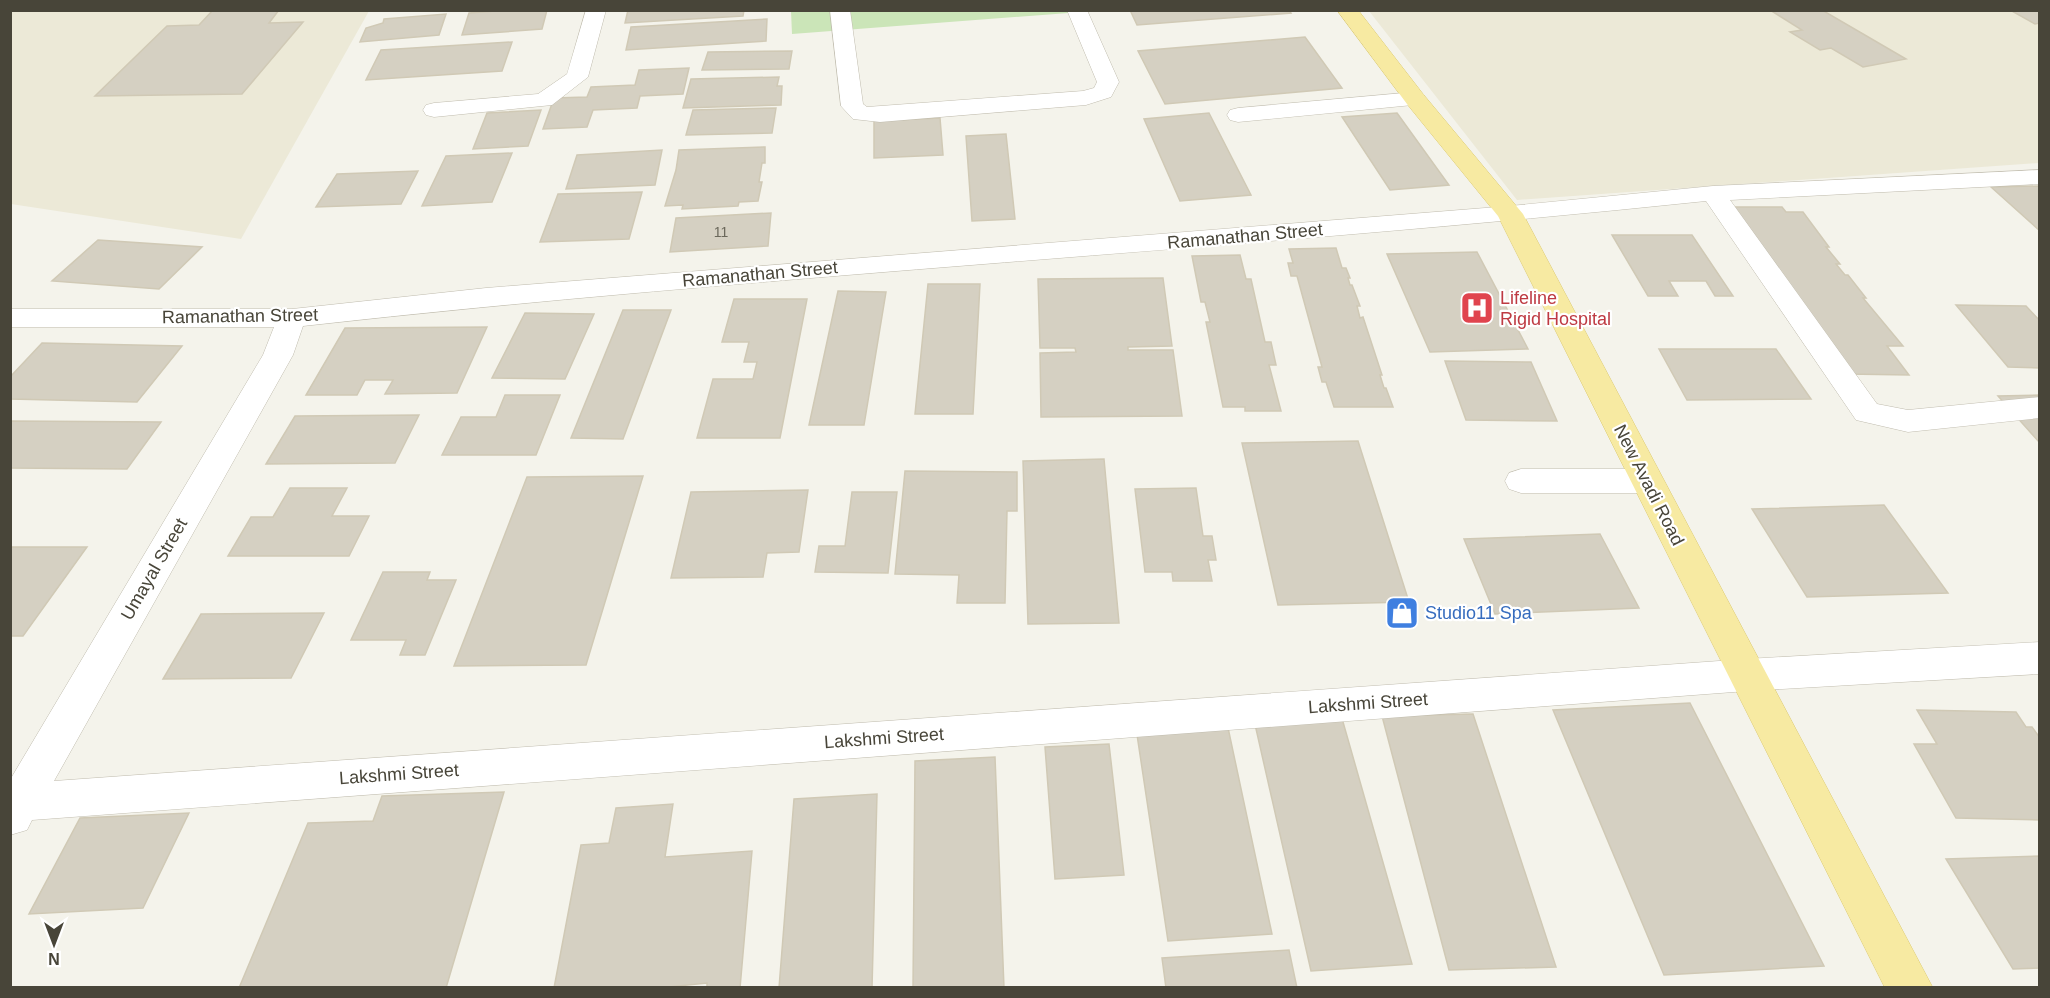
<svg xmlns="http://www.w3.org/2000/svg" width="2050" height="998" font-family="Arial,sans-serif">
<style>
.education{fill:#ece9d7}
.green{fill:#cbe5b8}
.building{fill:#d5d0c2;stroke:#d0c9b5;stroke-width:1.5}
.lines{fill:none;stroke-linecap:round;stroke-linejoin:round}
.minor-casing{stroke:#c0bcae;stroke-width:1}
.major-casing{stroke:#dcca72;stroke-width:1}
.minor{fill:#fff;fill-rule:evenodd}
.major{fill:#f7eaa2;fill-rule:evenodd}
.labels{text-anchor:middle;stroke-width:4.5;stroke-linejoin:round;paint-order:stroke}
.far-number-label{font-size:14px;fill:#6b685b}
.street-label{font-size:18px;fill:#484539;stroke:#fff}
.health-label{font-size:18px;fill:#be3a42;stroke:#fff;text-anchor:start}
.shop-label{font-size:18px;fill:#366cbe;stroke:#fff;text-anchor:start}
</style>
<rect width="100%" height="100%" fill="#f4f3eb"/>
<!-- education -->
<g class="education">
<polygon points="10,11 369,11 241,239 11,204"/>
<polygon points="1369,11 2039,11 2039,163 1517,200"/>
</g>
<!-- green -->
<polygon class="green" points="1108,10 792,34 791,11"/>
<!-- building -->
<g class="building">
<polygon points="213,10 279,10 269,23 303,22 242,94 95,96 167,26 199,25"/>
<polygon points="509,10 547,10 542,29 462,35 469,13"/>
<polygon points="628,10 744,10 743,16 625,23"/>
<polygon points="1130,10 1289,10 1291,13 1137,25"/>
<polygon points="1770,10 1822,10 1906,59 1863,67 1831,48 1820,50 1790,32 1802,30"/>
<polygon points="2010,10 2040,10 2040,23 2035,24"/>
<polygon points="446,14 439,35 360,42 366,28 383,23 384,19"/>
<polygon points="767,19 766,41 626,50 631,27"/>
<polygon points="1305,37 1342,88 1165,104 1138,51"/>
<polygon points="512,42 502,71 366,80 381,50"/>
<polygon points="792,51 789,69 702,70 708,52"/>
<polygon points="689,68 683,94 640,96 637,108 593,110 587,127 543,129 554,98 587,97 591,87 635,85 639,70"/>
<polygon points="779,77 777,86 782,86 781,105 683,108 691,79"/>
<polygon points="776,108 772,133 686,135 693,110"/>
<polygon points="541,110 528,146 473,149 487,113"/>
<polygon points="1209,113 1251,195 1180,201 1144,119"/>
<polygon points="1397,113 1449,185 1390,190 1342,117"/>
<polygon points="940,118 943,155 874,158 874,121"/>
<polygon points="1006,134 1015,219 972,221 966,136"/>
<polygon points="765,147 765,163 762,163 759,182 762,182 758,201 739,202 738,206 682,209 683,205 665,206 676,170 679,150"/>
<polygon points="662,150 655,185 566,189 577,155"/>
<polygon points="512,153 492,202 422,206 446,156"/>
<polygon points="418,171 401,204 316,207 337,174"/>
<polygon points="2040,186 2040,231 1991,187"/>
<polygon points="642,192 629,239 540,242 558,194"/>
<polygon points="1731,207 1782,207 1786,212 1803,212 1829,247 1826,247 1840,264 1836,264 1845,275 1848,275 1866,298 1863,298 1903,346 1887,346 1909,375 1846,374"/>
<polygon points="771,213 768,246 670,252 676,218"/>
<polygon points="1612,235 1692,235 1733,296 1715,296 1706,281 1669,281 1678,296 1648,296"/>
<polygon points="98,240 202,247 159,289 52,281"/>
<polygon points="1336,248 1342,268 1346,268 1350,278 1348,278 1350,285 1352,285 1360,306 1357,306 1360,318 1363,317 1382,375 1380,375 1384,388 1386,388 1393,407 1334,407 1326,382 1322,382 1318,367 1322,367 1297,276 1291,276 1288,263 1293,263 1289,249"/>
<polygon points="1477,252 1528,349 1430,352 1387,254"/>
<polygon points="1240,255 1246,279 1251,279 1265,342 1271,342 1276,365 1269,365 1281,411 1245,411 1245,407 1223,407 1206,322 1210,322 1205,302 1201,302 1192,256"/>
<polygon points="1163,278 1172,346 1128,347 1128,350 1173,350 1182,416 1041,417 1040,353 1076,352 1075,348 1040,348 1038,279"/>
<polygon points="928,284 980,284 973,414 915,414"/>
<polygon points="838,291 886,292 864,425 809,425"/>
<polygon points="734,299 807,299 780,438 697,438 713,379 753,379 757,362 744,362 749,342 722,342"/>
<polygon points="1956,305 2026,306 2040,321 2040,368 2008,367"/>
<polygon points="623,310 671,310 623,439 571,438"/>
<polygon points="525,313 594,314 565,379 492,378"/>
<polygon points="487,327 457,393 385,394 393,380 365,380 357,395 306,395 345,328"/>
<polygon points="42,343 182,346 137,402 10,399 10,377"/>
<polygon points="1659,349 1776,349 1811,399 1687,400"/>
<polygon points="1445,361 1531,362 1557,421 1466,420"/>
<polygon points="505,395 560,395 536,455 442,455 461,417 496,417"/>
<polygon points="2040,395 2040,443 1998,396"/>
<polygon points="419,415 395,463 266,464 295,416"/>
<polygon points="10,421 161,422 127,469 10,468"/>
<polygon points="1358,441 1409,602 1278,605 1242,443"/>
<polygon points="1104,459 1119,623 1028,624 1023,461"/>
<polygon points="905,471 1017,472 1017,511 1007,511 1005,603 957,603 959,575 895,574"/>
<polygon points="643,476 586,665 454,666 527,477"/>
<polygon points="290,488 347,488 332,516 369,516 349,556 228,556 251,517 273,517"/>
<polygon points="1196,488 1203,536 1212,536 1216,560 1208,560 1212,581 1173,581 1172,572 1145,572 1135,489"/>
<polygon points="808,490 799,552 767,553 763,577 671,578 691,492"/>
<polygon points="852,492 897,492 888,573 815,572 819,546 845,546"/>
<polygon points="1884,505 1948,593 1807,597 1752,509"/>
<polygon points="1600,534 1639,608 1495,614 1464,539"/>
<polygon points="10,547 87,547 23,636 10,636"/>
<polygon points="383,572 430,572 427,580 456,580 425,655 400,655 406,640 351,640"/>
<polygon points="324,613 291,678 163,679 201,614"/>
<polygon points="1690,703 1824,966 1664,975 1553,710"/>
<polygon points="1917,710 2016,712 2026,727 2032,727 2040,738 2040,820 1956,818 1914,744 1937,744"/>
<polygon points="1473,714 1556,967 1449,970 1382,716"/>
<polygon points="1341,715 1412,964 1311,971 1254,720"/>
<polygon points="1227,723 1272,934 1168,941 1136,728"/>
<polygon points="1109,744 1124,875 1055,879 1045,747"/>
<polygon points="995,757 1004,988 913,988 915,761"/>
<polygon points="504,792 446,988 239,988 308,823 373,821 382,796"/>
<polygon points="877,794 872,988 779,988 794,799"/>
<polygon points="673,804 665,857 752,851 740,988 707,988 707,983 659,988 554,988 581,845 609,843 616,808"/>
<polygon points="189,813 143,908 29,914 80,818"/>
<polygon points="2040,856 2040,968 2013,969 1946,859"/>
<polygon points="1289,950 1297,988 1166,988 1162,958"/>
</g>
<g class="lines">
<defs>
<g id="minor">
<polygon points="586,10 606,10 588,77 552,105 434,117 426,115 423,110 426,105 434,103 538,94 567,74"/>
<polygon points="830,10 850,10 863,104 867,107 1083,91 1094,88 1097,82 1067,10 1087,10 1119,82 1111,97 1086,105 880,122 853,119 841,106"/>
<polygon points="1415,92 1423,94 1426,99 1423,104 1238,122 1230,120 1227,115 1230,110 1238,108"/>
<path d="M2040,170V184L1730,200L1877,404L1908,410L2040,397V418L1908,432L1856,420L1706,201C1239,250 770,274 303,326L293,355L54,781L1747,659L2040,642V674L1747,691L32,820L27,830L10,835V780L263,355L274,327H10V309H292L486,288L1510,206L1713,186Z"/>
<polygon points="1521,469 1647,469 1659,473 1663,481 1659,489 1647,493 1521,493 1509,489 1505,481 1509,473"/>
</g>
<polygon id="major" points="1337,10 1358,10 1423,94 1523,214 1933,988 1885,988 1498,216 1407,104"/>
</defs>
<!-- minor casing -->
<use href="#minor" class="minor-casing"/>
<!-- major casing -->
<use href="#major" class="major-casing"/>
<!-- minor -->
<use href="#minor" class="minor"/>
<!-- major -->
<use href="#major" class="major"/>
</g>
<!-- icons -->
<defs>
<symbol id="hospital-square" viewBox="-11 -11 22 22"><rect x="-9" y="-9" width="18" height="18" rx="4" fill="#e0444e" stroke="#fff"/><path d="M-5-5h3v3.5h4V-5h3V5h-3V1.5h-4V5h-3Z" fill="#fff"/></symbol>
<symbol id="shop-square" viewBox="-11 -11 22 22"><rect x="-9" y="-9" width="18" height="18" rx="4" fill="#3f7fe0" stroke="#fff"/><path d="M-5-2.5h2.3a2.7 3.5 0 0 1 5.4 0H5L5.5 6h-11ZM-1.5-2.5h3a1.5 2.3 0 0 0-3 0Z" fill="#fff"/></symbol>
</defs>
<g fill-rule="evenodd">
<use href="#hospital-square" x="1458" y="289" width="38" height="38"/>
<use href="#shop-square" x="1383" y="594" width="38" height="38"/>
</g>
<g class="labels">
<!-- far-number labels -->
<g class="far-number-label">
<text x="721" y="237">11</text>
</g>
<!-- street labels -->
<g class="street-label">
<text transform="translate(1245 236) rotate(-5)" y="6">Ramanathan Street</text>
<text transform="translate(760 274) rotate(-5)" y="6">Ramanathan Street</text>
<text transform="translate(240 316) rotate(-1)" y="6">Ramanathan Street</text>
<text transform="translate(1649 485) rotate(63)" y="6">New Avadi Road</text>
<text transform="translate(154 569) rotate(-60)" y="6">Umayal Street</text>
<text transform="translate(1368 703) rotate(-4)" y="6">Lakshmi Street</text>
<text transform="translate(884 738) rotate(-4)" y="6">Lakshmi Street</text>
<text transform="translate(399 774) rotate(-4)" y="6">Lakshmi Street</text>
</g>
<!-- health labels -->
<g class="health-label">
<text x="1500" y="304">Lifeline<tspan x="1500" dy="21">Rigid Hospital</tspan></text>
</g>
<!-- shop labels -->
<g class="shop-label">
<text x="1425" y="619">Studio11 Spa</text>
</g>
</g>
<!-- border -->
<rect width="2050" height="998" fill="none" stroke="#484539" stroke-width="24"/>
<!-- north arrow -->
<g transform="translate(54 944) rotate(180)" stroke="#ffffff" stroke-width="4.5" paint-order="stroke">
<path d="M0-4.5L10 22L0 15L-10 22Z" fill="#484539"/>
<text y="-9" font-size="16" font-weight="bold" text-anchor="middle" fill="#484539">N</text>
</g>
</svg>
